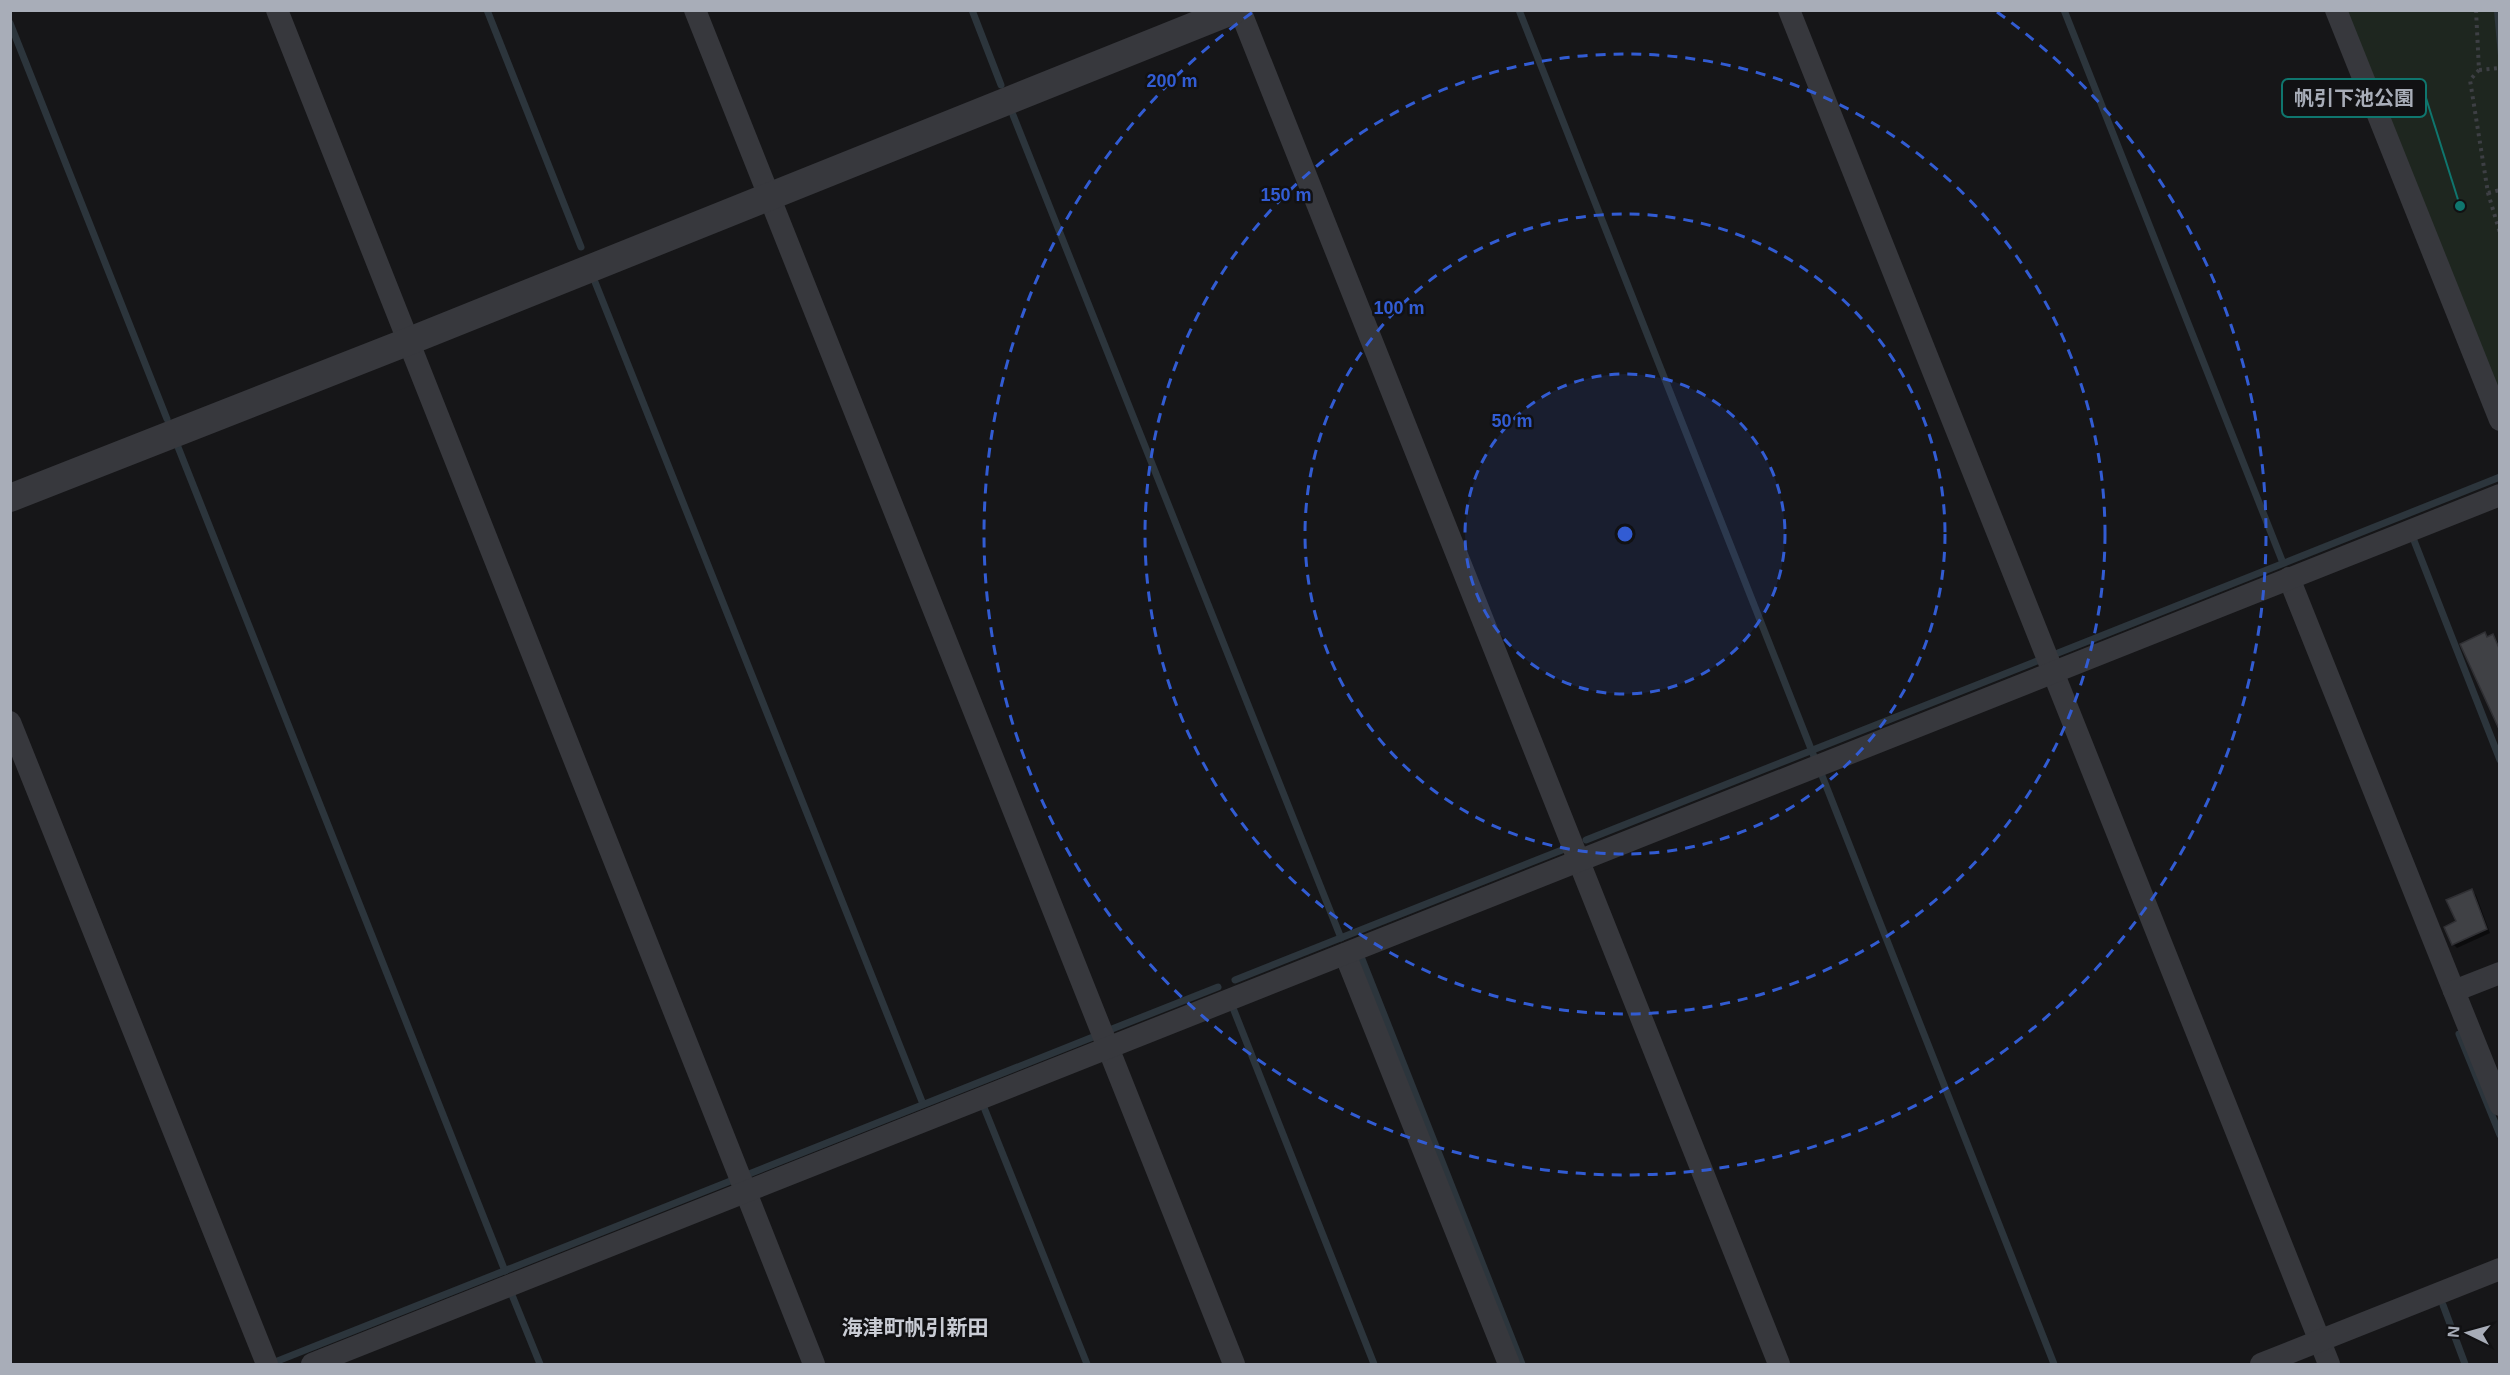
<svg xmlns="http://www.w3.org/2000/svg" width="2510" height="1375" font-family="Arial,'Noto Sans JP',sans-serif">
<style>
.green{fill:#1e261f}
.water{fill:#2c353c}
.shadow{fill:#0007}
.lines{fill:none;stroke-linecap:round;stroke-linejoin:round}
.stream{stroke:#2c353c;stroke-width:7}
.building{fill:#404145;stroke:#303034;stroke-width:1.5}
.path{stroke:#3d3f44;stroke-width:4;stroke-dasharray:3 4.5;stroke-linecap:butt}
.minor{stroke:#37383d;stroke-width:22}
.tertiary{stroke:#37383d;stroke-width:28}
.ring{fill:none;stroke:#325cd3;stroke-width:3;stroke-dasharray:10 8}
.labels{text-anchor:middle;stroke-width:5;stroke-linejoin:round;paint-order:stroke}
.quarter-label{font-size:21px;font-weight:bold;fill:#c9ccd4;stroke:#111113}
.centre{fill:#325cd3;stroke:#111113;stroke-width:3}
.ring-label{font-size:18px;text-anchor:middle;font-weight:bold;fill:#325cd3;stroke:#111113;stroke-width:5;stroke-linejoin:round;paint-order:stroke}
.leader{fill:none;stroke:#0f766e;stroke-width:2}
.callout-dot{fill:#0f766e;stroke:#111113;stroke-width:2}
.callout{fill:#111113;stroke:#0f766e;stroke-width:2}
.callout-label{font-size:20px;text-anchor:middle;font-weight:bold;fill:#a8adb8}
</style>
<rect width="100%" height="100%" fill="#161618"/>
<!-- green -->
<polygon class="green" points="2343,11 2499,11 2499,401"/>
<!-- water -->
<polygon class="water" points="2494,11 2499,11 2499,67"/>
<!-- shadow -->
<g class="shadow">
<polygon points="2484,634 2488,638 2493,635 2500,645 2500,727 2462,644"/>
<polygon points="2472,891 2476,895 2490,933 2457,948 2453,944"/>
</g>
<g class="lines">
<!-- stream -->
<g class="stream">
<polyline points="487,10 581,247"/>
<polyline points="972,10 1001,85"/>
<polyline points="1519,10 1815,759"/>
<polyline points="2064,10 2283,563"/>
<polyline points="10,23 167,419"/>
<polyline points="1013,115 1341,938"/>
<polyline points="595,282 923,1104"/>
<polyline points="178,447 505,1271"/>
<polyline points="2413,538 2500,760"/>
<polyline points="2058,653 2500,477"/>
<polyline points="1821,773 2054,1364"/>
<polyline points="1586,840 2042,659"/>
<polyline points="1362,959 1522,1364"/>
<polyline points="1235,980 1567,848"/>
<polyline points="1233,1008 1374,1364"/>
<polyline points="1112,1029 1218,987"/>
<polyline points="2459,1034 2500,1135"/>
<polyline points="983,1105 1087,1364"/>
<polyline points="749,1174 1093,1037"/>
<polyline points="512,1295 540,1364"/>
<polyline points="2443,1305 2465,1364"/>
<polyline points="275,1362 733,1180"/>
</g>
</g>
<!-- building -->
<g class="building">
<polygon points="2485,632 2487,637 2493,634 2499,648 2499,729 2460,644"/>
<polygon points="2472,889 2487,929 2452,945 2444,927 2456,921 2446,900"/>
</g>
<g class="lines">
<!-- path -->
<g class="path">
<polyline points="2476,10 2479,70 2470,80 2488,193 2500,233"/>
<polyline points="2479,70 2500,68"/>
<polyline points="2488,193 2500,190"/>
</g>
<!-- minor -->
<g class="minor">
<polyline points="277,10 814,1364"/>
<polyline points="695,10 1234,1364"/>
<polyline points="1240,10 1779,1364"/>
<polyline points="1789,10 2329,1364"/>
<polyline points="2336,10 2500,420"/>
<polyline points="2289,578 2454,991"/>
<polyline points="10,722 267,1364"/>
<polyline points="1345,954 1509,1364"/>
<polyline points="2500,973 2454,991 2500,1105"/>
<polyline points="312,1364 2500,495"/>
<polyline points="2261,1364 2500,1269"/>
</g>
<!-- tertiary -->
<polyline class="tertiary" points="10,498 407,342 1234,10"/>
</g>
<!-- distance rings -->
<circle cx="1625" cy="534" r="160" fill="#325cd3" fill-opacity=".12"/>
<g class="ring">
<circle cx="1625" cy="534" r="160"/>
<circle cx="1625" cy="534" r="320"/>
<circle cx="1625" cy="534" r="480"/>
<path d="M1997 12A641 641 0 1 1 1253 12"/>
</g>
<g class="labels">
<!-- quarter labels -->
<g class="quarter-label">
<text x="915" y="1335">海津町帆引新田</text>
</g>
</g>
<circle cx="1625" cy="534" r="9" class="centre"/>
<g class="ring-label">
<text x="1172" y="87">200 m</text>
<text x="1286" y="201">150 m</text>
<text x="1399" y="314">100 m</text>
<text x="1512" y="427">50 m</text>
</g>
<!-- callouts -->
<path class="leader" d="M2460 206L2426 98"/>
<circle class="callout-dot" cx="2460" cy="206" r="6"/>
<rect class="callout" x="2282" y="79" width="144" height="38" rx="6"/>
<g class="callout-label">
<text x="2354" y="105">帆引下池公園</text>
</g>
<!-- border -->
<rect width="2510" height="1375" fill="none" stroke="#a8adb8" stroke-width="24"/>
<!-- north arrow -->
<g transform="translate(2468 1333) rotate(275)" stroke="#111113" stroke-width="4.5" paint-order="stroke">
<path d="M0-4.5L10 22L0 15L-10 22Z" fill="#a8adb8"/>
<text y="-9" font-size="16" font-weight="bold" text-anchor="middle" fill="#a8adb8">N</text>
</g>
</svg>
